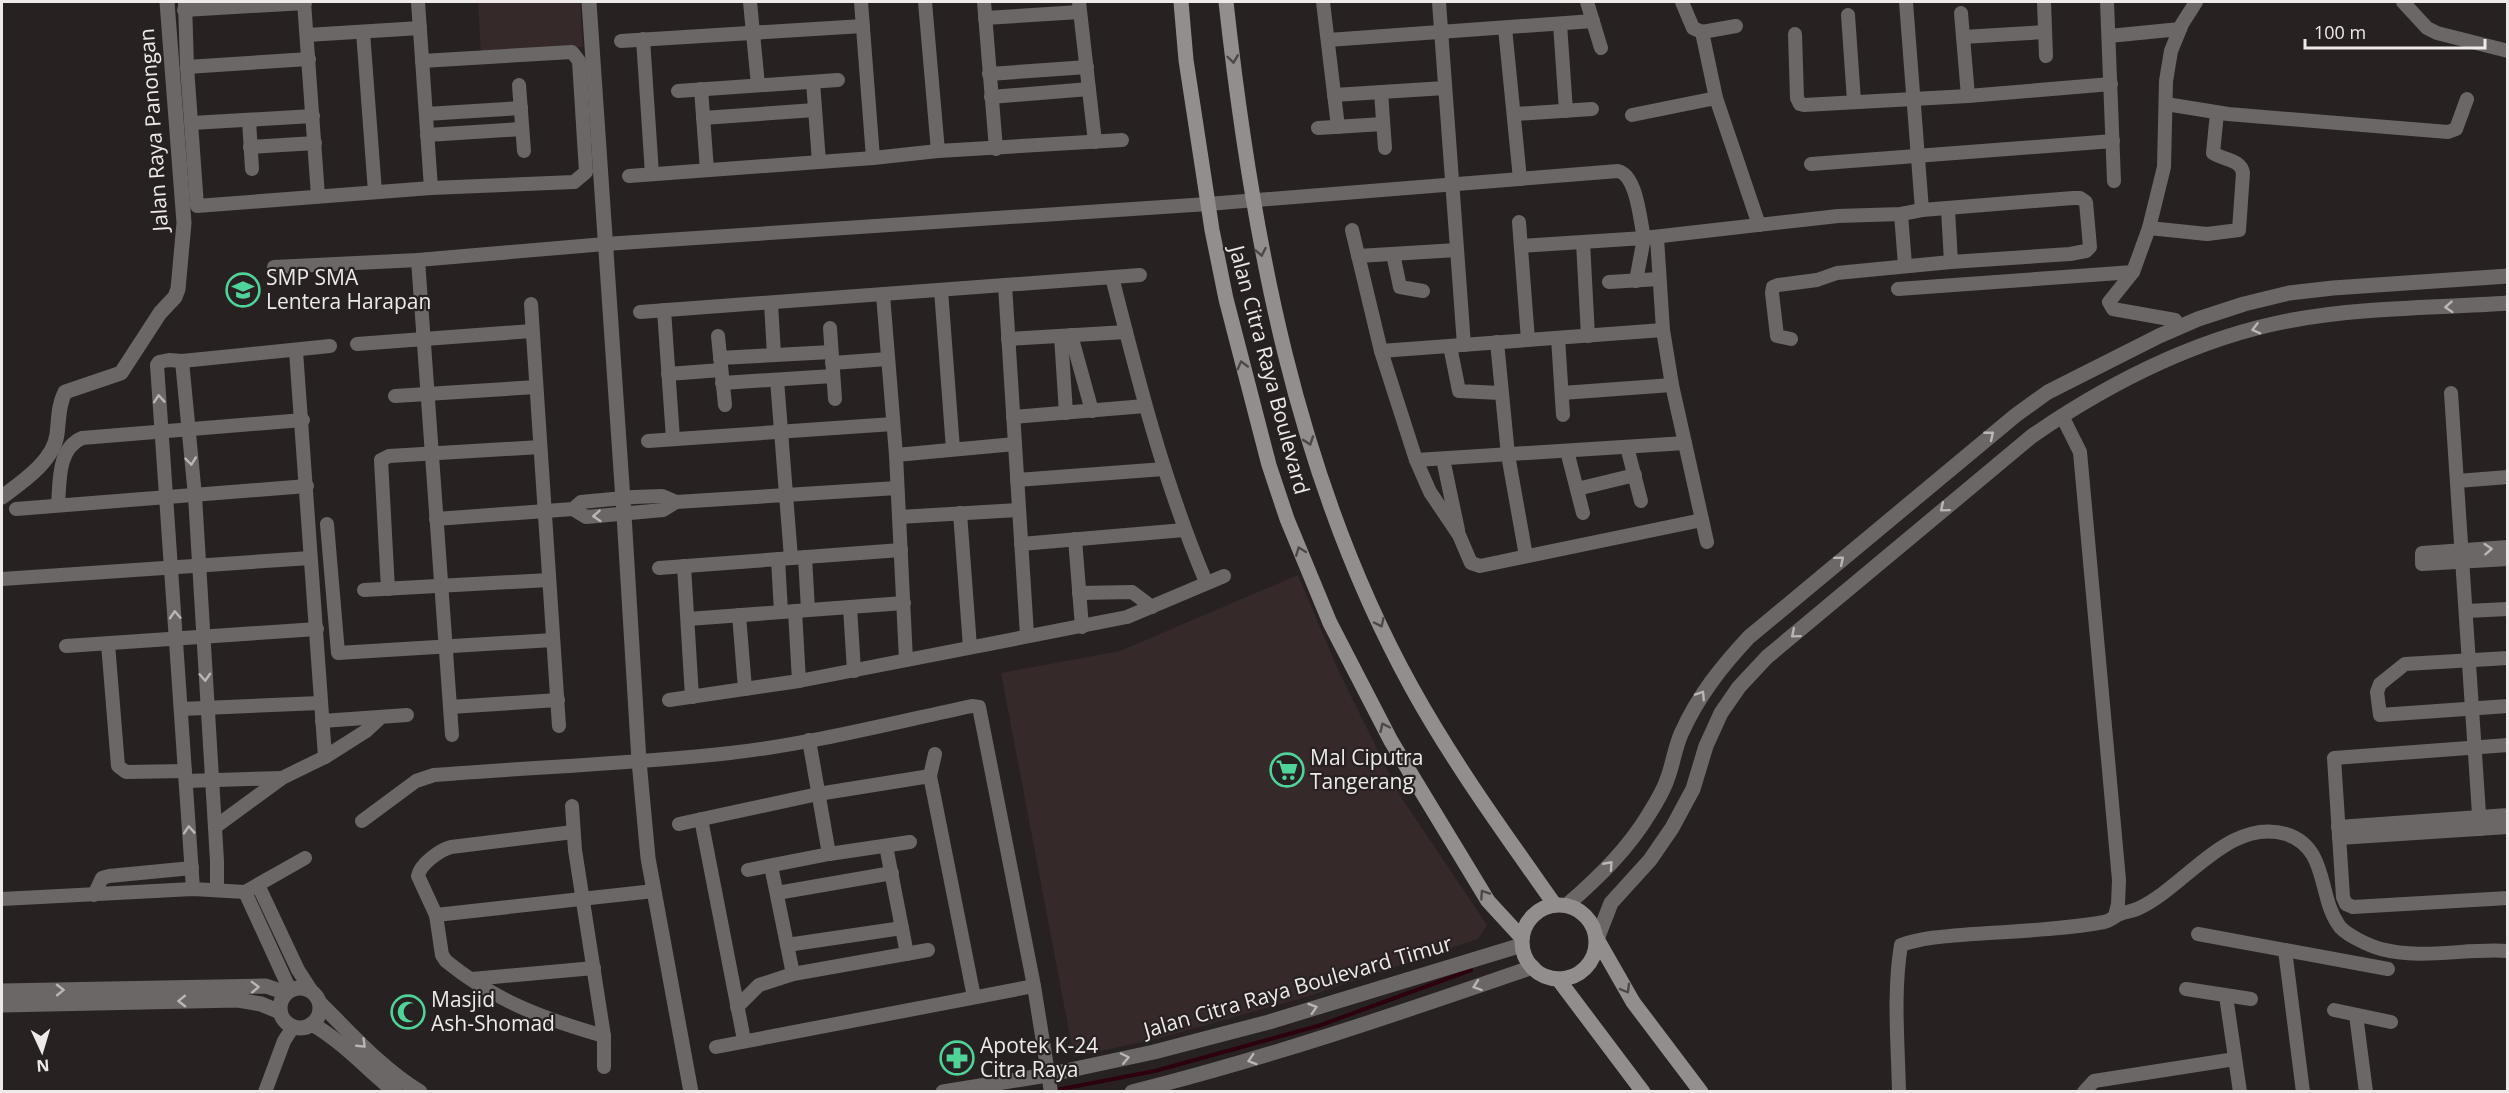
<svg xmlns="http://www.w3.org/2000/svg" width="2509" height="1093" font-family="'Open Sans',sans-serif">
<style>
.built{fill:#36292a}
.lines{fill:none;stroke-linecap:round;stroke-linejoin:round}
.stream{stroke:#2d020c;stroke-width:4}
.minor{stroke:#6b6767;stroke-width:14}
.tertiary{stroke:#6b6767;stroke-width:15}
.secondary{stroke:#938e8e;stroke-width:15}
.oneway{stroke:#4d4748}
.oneway2{stroke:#bab6b6}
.labels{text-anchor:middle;stroke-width:4.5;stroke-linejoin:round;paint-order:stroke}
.street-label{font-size:21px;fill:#eeeaea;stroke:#282122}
.poi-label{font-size:21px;fill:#eeeaea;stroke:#282122;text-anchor:start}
</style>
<rect width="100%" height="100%" fill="#282122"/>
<!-- built -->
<g class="built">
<polygon points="478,2 580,2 583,47 481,53"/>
<polygon points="1298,575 1338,670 1401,797 1487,925 1478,939 1309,996 1159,1038 1074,1057 1001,673 1120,651"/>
</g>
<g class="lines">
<!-- stream -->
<polyline class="stream" points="1056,1090 1155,1071 1321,1025 1471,970"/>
<!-- minor -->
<g class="minor">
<polyline points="185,2 187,67 197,206 431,188 574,182 586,172 579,61 572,52 422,61"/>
<polyline points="304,2 318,196"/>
<polyline points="418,2 431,188"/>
<polyline points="750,2 758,85"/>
<polyline points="861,2 873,158"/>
<polyline points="925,2 938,151"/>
<polyline points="984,2 996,149"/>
<polyline points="1079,2 1095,142"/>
<polyline points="1323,2 1338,127"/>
<polyline points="1439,2 1464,345"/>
<polyline points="1587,2 1601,48"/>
<polyline points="1682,2 1693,28 1702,32"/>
<polyline points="1906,2 1922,210"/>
<polyline points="2044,2 2046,56"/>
<polyline points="2107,2 2114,181"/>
<polyline points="2403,2 2427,28 2437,33 2508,51"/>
<polyline points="184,10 305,3"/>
<polyline points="1961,13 1968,96"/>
<polyline points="1848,15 1854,101"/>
<polyline points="985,18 1080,12"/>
<polyline points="1560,24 1566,111"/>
<polyline points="1736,26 1702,32 1716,98 1759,225"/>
<polyline points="1505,28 1520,179"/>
<polyline points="363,32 375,192"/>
<polyline points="1795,34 1797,98 1800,104 1804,105 1968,96 2111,84"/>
<polyline points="307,35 420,28"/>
<polyline points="2109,36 2180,29"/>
<polyline points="1963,37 2045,32"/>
<polyline points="643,39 652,174"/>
<polyline points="1328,40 1593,21"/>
<polyline points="621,41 863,26"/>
<polyline points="187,67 309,59"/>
<polyline points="989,74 1087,67"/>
<polyline points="813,82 819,162"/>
<polyline points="519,85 524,151"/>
<polyline points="701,89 707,170"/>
<polyline points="678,91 838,80"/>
<polyline points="1381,92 1385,148"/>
<polyline points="1334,95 1445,88"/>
<polyline points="991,97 1089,89"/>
<polyline points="2166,104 2228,114 2448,132 2456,129 2467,99"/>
<polyline points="426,114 521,108"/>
<polyline points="1515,114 1592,109"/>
<polyline points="1632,115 1716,98"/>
<polyline points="703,118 815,110"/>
<polyline points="249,120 252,169"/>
<polyline points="192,123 313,116"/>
<polyline points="1318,128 1383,124"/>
<polyline points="427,135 522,129"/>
<polyline points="250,147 315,143"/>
<polyline points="1811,164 2113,141"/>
<polyline points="629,176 873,158 938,151 1122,140"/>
<polyline points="1901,214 1905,265"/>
<polyline points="1519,222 1528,340"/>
<path d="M2149,228L2207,234L2239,230L2243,173C2241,159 2223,160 2213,153L2217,113"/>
<polyline points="1352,230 1381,351 1416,460 1430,492 1459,535 1471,563 1480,566 1702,520"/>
<polyline points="1657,238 1663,330 1672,385 1707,542"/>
<polyline points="1583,242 1588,336"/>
<polyline points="1521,246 1644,238 1636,281"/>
<polyline points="1393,254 1400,287 1423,291"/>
<polyline points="1358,256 1457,250"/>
<polyline points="418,260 452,735"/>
<path d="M274,267L418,260L605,244L1208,204L1618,171C1637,175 1640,221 1644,238L1838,216L1901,214L1922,210L2073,198H2080L2086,202L2090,247L2086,251L2070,254L1951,262L1948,209"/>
<path d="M1112,277C1138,380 1164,483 1206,582"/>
<polyline points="1609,282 1659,279"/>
<polyline points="1005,285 1027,635"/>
<polyline points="1898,289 2133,272"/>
<polyline points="941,290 953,449"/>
<polyline points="883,295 896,455 906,660"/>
<polyline points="771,303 774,355"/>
<polyline points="531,304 559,726"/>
<polyline points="664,310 673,439"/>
<polyline points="640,312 1140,275"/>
<polyline points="2179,326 2175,320 2113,309 2109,302 2133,272 2149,228 2164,167 2166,81 2171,51 2182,24 2196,2"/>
<polyline points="830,328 835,399"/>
<polyline points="1071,335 1092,411"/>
<polyline points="718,336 725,405"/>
<polyline points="1061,336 1066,413"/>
<polyline points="1558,338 1563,415"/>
<polyline points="1008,339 1126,332"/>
<polyline points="1791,339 1777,336 1772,293 1773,287 1778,285 1817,280 1837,273 1951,262"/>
<polyline points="1497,342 1508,455 1526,556"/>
<polyline points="357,344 532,331"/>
<polyline points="1450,346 1459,391 1500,393"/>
<polyline points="1381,351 1663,330"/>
<polyline points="720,358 831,352"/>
<polyline points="182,361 195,496 217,861 217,889"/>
<polyline points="832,363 888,359"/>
<polyline points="668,374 721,370"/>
<polyline points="777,380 791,558"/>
<polyline points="722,383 833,376"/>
<polyline points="1562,393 1672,385"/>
<polyline points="2451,393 2480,829"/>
<polyline points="395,396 536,387"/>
<polyline points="2062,416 2080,452 2119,880 2118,904 2115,916"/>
<polyline points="1013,417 1145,406"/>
<polyline points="648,441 893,424"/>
<polyline points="1627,447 1641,501"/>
<polyline points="1567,451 1583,513"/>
<polyline points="896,455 1015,444"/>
<polyline points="1443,459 1458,530"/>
<polyline points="1416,460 1685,443"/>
<polyline points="1017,480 1164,469"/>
<polyline points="2457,481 2508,477"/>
<polyline points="1577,489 1635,475"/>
<path d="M58,505C60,482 57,449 82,438L303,420"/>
<polyline points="16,509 307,486"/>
<polyline points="573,509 586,517 663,510 676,502"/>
<polyline points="960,513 970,647"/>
<polyline points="899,517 1019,510"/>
<polyline points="436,519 573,509 581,502 634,497 662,496 676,502 897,488"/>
<polyline points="327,524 338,653 553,640"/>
<polyline points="1075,539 1082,627"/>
<polyline points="1021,544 1184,530"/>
<polyline points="2508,547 2422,553 2422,564 2508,559"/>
<polyline points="805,557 808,610"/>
<polyline points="778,559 781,612"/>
<polyline points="684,566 692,697"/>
<polyline points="659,568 901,550"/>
<polyline points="2,579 310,558"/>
<polyline points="388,589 381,460 389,456 540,447"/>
<polyline points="364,590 549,580"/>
<polyline points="1079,593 1132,592 1152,607"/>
<polyline points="850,607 854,671"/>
<polyline points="795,611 799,681"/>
<polyline points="2466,611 2508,609"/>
<polyline points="739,615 745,689"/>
<polyline points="688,619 904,603"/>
<polyline points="108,644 118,766 126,772 185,771"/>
<polyline points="66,646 317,629"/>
<polyline points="2508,658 2405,664 2380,684 2377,692 2380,715 2508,706"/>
<polyline points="669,700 799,681 1127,617 1224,576"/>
<polyline points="450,707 558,700"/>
<polyline points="181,709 320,703"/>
<polyline points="322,721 407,715"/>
<polyline points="809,740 829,854"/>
<polyline points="2508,745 2334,758 2343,897 2346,904 2353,907 2508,898"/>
<polyline points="935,754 930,776 974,997"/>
<polyline points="325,757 366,731 380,718"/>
<polyline points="186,781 282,778"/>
<polyline points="572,806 575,850 604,1036 604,1067"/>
<polyline points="701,819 744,1040"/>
<path d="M362,821L416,781L434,775C533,767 632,764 730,753C811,744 892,723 972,706L979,707L1034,986L1051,1092"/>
<polyline points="679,824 818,794 930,776"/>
<polyline points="215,827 282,778 325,757 296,351"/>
<polyline points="2338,827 2508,815"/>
<path d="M573,832L451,847C440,850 420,864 418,876L436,915L442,955L446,961C495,1001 544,1019 604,1036"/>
<polyline points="2339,838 2508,827"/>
<polyline points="886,846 907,954"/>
<polyline points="771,866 793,974"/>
<polyline points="748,870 829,854 910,842"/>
<polyline points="258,885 298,970 311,990"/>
<polyline points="193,889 157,365 159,362 169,360 182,361 330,346"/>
<polyline points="245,892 290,990"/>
<polyline points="777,893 892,873"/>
<polyline points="94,895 102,878 109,876 192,868"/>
<polyline points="2,899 193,889 245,892 305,858"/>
<polyline points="436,915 654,891"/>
<polyline points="2198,934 2388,969"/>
<polyline points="787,945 902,928"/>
<polyline points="2285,950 2303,1092"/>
<polyline points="472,979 594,968"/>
<polyline points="2186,989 2251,999"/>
<polyline points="2226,996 2240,1092"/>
<polyline points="737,1007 759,985 793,974 928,950"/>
<polyline points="2334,1010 2391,1022"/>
<polyline points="2356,1015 2366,1092"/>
<polyline points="716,1047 1034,986"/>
<polyline points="265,1092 284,1041 293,1027"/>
<path d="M1899,1092C1898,1043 1893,993 1901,945C1924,937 1948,936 1973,934C2016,931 2061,930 2104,922C2110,921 2111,919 2116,916C2122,912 2130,912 2137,909C2185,888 2228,817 2286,834C2328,847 2318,895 2338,924C2343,934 2370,946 2381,949C2422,960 2466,948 2508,951"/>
<polyline points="2084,1092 2094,1081 2235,1059"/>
</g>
<!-- tertiary -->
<g class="tertiary">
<polyline points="589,2 624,515 639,761 648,858 691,1092"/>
<path d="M2,497C22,482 54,461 57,434C59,419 58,406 65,392L121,373L160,313L175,297L178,289L184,223L167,2"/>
<path d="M1567,905C1598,878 1628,849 1649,814C1656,803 1664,790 1668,777C1673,763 1675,748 1681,734C1698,696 1721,667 1749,637L2016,415L2048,392L2159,336L2198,319L2244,304L2289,293L2333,288L2508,276"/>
<path d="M1597,939L1611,903L1650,860L1672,828L1693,789L1706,746L1721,713L1739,687L1767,657L2032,436C2109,383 2200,337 2293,320C2361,307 2438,308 2508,303"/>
<circle cx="300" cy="1008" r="20"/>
<polyline points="2,991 266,986 286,993"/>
<path d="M320,1003C351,1034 382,1069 420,1092"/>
<polyline points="2,1005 238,1000 261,1004 280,1012"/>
<path d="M312,1024C343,1042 367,1069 395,1092"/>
<polyline points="943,1092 1047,1075 1154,1052 1269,1022 1522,945"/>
<path d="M1132,1092C1268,1058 1400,1013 1533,967"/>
</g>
<!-- secondary -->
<g class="secondary">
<polyline points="1181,2 1186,60 1212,230 1226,299 1269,465 1287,519 1330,623 1391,741 1488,901 1522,938"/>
<path d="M1226,2C1252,237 1296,478 1412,688C1454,764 1505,834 1555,905"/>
<circle cx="1559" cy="942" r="37"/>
<polyline points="1597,939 1633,1002 1701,1092"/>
<polyline points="1558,979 1643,1092"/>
</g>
</g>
<!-- one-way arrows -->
<defs><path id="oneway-chevron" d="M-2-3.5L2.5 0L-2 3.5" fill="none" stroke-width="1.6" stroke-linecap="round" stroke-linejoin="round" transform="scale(1.5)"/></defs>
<g class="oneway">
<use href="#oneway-chevron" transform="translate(1233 59) rotate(82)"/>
<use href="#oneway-chevron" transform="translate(1261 252) rotate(79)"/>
<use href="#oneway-chevron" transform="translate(1242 365) rotate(-105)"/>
<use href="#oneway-chevron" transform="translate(1309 441) rotate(71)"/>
<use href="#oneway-chevron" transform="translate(1300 551) rotate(-111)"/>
<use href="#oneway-chevron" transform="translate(1380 623) rotate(65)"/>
<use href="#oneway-chevron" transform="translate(1384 727) rotate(-115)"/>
<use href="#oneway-chevron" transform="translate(1484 894) rotate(-124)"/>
<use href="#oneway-chevron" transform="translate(1626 989) rotate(60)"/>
</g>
<g class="oneway2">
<use href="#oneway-chevron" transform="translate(2449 307) rotate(176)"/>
<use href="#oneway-chevron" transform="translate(2256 329) rotate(165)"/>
<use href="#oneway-chevron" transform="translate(159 399) rotate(-94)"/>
<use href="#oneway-chevron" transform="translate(1990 435) rotate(-39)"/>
<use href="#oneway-chevron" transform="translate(191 461) rotate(84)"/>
<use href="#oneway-chevron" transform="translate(1944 508) rotate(140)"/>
<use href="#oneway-chevron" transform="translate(597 516) rotate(176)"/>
<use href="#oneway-chevron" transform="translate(2488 549) rotate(-4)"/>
<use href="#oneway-chevron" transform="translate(1840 560) rotate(-40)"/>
<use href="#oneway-chevron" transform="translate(175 615) rotate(-93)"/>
<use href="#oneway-chevron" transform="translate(1795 634) rotate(140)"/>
<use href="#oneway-chevron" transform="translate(205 677) rotate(87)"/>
<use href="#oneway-chevron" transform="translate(1701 695) rotate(-57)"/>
<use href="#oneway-chevron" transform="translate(189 830) rotate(-94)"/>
<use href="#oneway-chevron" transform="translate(1609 865) rotate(-48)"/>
<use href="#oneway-chevron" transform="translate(1477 986) rotate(161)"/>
<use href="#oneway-chevron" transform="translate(255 987) rotate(-2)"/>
<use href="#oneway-chevron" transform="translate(60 990) rotate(-1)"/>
<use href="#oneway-chevron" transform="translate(182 1001) rotate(179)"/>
<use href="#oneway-chevron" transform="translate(1313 1008) rotate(-18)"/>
<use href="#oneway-chevron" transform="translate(362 1044) rotate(44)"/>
<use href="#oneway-chevron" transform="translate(1125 1058) rotate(-12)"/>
<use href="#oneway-chevron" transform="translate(1252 1060) rotate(163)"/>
</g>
<!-- icons -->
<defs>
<symbol id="school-ring" viewBox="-11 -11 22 22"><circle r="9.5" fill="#282122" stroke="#4fd399" stroke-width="1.5"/><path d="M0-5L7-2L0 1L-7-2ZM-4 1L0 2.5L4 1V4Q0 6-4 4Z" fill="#4fd399"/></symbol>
<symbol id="supermarket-ring" viewBox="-11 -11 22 22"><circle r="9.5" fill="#282122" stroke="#4fd399" stroke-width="1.5"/><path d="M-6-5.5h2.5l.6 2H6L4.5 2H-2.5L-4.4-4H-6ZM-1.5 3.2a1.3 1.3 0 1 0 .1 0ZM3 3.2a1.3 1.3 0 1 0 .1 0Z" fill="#4fd399"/></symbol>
<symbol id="mosque-ring" viewBox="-11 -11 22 22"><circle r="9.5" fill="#282122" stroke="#4fd399" stroke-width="1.5"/><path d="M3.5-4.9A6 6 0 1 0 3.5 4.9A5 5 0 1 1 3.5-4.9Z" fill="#4fd399"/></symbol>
<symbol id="pharmacy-ring" viewBox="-11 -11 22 22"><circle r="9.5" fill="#282122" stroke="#4fd399" stroke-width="1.5"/><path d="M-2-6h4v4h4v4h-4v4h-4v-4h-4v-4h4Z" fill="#4fd399"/></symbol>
</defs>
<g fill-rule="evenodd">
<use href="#school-ring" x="224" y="271" width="38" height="38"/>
<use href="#supermarket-ring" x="1268" y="751" width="38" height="38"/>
<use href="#mosque-ring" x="389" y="993" width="38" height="38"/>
<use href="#pharmacy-ring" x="938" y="1039" width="38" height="38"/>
</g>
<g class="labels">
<!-- street labels -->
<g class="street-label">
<text transform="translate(154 130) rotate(-94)" y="7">Jalan Raya Panongan</text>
<text transform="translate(1269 370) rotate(75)" y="7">Jalan Citra Raya Boulevard</text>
<text transform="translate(1298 987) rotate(-16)" y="7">Jalan Citra Raya Boulevard Timur</text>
</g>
<!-- poi labels -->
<g class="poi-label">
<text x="266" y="285">SMP SMA<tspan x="266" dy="24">Lentera Harapan</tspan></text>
<text x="1310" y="765">Mal Ciputra<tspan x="1310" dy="24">Tangerang</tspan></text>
<text x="431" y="1007">Masjid<tspan x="431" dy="24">Ash-Shomad</tspan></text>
<text x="980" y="1053">Apotek K-24<tspan x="980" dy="24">Citra Raya</tspan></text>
</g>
</g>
<!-- border -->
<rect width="2509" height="1093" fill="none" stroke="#eeeaea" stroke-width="6"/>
<!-- north arrow -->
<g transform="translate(42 1051) rotate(176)" stroke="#282122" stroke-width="4.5" paint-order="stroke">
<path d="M0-4.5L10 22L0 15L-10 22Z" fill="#eeeaea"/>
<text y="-9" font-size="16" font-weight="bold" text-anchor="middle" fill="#eeeaea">N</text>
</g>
<!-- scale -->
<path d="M2305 39v9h180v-9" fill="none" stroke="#eeeaea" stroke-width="3"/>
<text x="2314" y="39" font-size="18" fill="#eeeaea" stroke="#282122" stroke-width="4.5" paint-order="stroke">100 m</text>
</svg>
